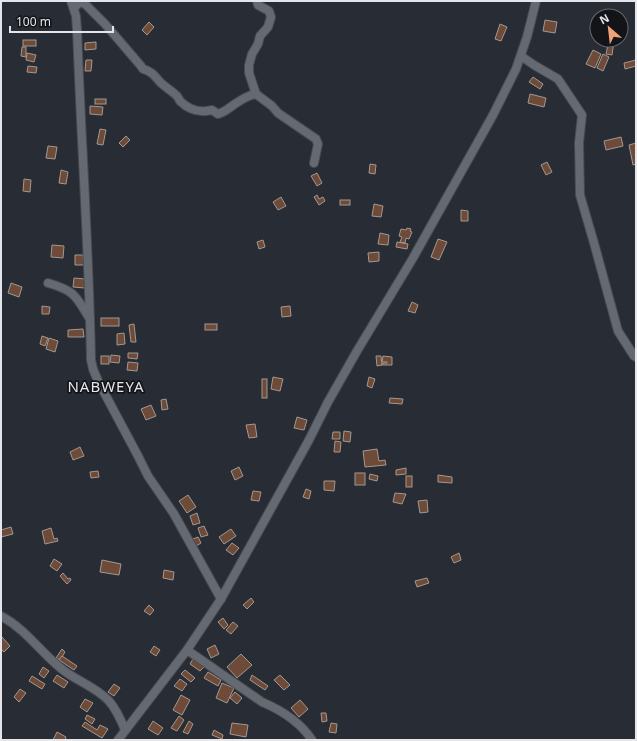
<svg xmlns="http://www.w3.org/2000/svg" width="637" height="741" font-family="'Noto Sans',sans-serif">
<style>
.building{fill:#6e4b38;stroke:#a39892}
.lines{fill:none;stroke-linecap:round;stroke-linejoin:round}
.minor-casing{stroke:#484b51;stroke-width:10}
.minor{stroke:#656972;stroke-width:8}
.labels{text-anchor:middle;stroke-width:3.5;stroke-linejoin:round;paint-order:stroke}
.quarter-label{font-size:15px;letter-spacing:1px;fill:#e4e6ec;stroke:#131418}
</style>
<rect width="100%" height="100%" fill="#282c34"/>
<!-- building -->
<g class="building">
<polygon points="545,20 557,22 555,33 543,31"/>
<polygon points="149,22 154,27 147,35 142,30"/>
<polygon points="500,24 507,27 501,41 495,39"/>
<rect x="23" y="40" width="13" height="6"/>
<polygon points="609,40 614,41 612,55 606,54"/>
<polygon points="96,42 96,49 85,50 85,43"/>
<polygon points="22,47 26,47 26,57 21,56"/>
<polygon points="593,50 601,54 595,68 586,64"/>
<polygon points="27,53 36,55 34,62 26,60"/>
<polygon points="603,54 609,57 603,71 597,68"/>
<polygon points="86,60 92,60 91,71 85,71"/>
<polygon points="636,60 636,66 625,69 624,63"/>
<polygon points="28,66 37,67 36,73 27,72"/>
<polygon points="533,77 543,84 540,89 529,82"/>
<polygon points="530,94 546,98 544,107 528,103"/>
<rect x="95" y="99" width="11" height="5"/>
<polygon points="90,106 103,107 102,115 90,114"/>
<polygon points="100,129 106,130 103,145 97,144"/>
<polygon points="126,136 130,140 123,147 119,143"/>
<polygon points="621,137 623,146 606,150 604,141"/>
<polygon points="636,143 636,164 633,165 629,145"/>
<polygon points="48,146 57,147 55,159 46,158"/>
<polygon points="547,162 552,172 546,175 541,165"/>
<polygon points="370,164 376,165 375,174 369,173"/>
<polygon points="61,170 68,172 66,184 59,183"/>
<polygon points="317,173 322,183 317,186 311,176"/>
<polygon points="24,179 31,180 30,192 23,191"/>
<polygon points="317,195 319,199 323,197 325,201 319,205 314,197"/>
<polygon points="281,197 286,206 278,210 273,202"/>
<rect x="340" y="200" width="10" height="5"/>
<polygon points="374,204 383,206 381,217 372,216"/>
<polygon points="461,210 468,211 468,221 461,221"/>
<polygon points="407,228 411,229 410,231 412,232 409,239 406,238 405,243 400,242 402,237 399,236 401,229 406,230"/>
<polygon points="380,233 389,235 388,245 378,244"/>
<polygon points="438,239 447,242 439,260 431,257"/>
<polygon points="263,240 265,247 259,249 257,242"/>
<polygon points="397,242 408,244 407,249 396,247"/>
<polygon points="52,245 64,246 63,258 51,257"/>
<polygon points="379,252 379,261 369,262 368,253"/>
<polygon points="75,255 83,255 84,265 75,265"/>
<polygon points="74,278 85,279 85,288 73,287"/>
<polygon points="11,283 22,287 19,297 8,293"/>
<polygon points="412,302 418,305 415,313 408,311"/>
<polygon points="42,306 50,307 49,314 42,314"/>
<polygon points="290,306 291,316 282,317 281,307"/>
<rect x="101" y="318" width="18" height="8"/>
<polygon points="134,324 136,342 131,342 129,325"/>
<rect x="205" y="324" width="12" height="6"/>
<polygon points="83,329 84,337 68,337 68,330"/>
<polygon points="124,333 125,344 117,345 117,334"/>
<polygon points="42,336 48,338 45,346 40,344"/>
<polygon points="49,338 58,341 55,352 46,349"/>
<polygon points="128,353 138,353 137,359 128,358"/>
<polygon points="111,355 120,356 119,363 110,362"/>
<rect x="101" y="356" width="8" height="8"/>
<polygon points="376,356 381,356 382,365 377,366"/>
<polygon points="383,356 392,357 392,365 382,365 383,363 387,363 387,362 382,362"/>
<polygon points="128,362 138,363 137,371 127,370"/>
<polygon points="273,377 283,379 280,391 271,389"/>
<polygon points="369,377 375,379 372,388 367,386"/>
<rect x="262" y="379" width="5" height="19"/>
<polygon points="390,398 403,399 402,404 389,403"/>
<polygon points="166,399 168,409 162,410 161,400"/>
<polygon points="151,405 156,416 146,420 141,409"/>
<polygon points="297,417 307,420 304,430 294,428"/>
<polygon points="255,424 257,437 249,438 246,425"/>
<polygon points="344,431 351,432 350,442 343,441"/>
<polygon points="333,432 340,432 340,439 332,439"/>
<polygon points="335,441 341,442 340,452 334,452"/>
<polygon points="80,447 84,456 73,460 70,452"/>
<polygon points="377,449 379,461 385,460 386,465 365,467 363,451"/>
<polygon points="239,467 243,476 235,480 231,471"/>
<polygon points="406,468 406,474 396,475 396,470"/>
<polygon points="98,471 99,477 91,478 90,472"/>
<rect x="355" y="473" width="10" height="12"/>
<polygon points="370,474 378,476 377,481 369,479"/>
<polygon points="438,475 452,477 452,483 438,482"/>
<rect x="406" y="476" width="6" height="11"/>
<polygon points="324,481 335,481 334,491 324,490"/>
<polygon points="306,489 311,491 309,499 303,497"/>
<polygon points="253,491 261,492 259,501 251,500"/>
<polygon points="395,493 406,494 402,504 393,502"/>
<polygon points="188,495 196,507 187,513 179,501"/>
<polygon points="427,500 428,512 420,513 418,501"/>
<polygon points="197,513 200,523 193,525 190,516"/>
<polygon points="204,526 208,535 201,537 198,528"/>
<polygon points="11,527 13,534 1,537 1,530"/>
<polygon points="51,528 54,539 57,538 58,541 45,544 42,531"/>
<polygon points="231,529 236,536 224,544 219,537"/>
<polygon points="198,537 201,543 196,546 193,539"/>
<polygon points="232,543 239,548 233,555 226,550"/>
<polygon points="459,553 461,560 454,563 451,557"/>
<polygon points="54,559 62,564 57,571 50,566"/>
<polygon points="102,560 121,564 119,575 100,572"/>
<polygon points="164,570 174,572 173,580 163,578"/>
<polygon points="63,573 68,579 70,578 71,580 67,584 60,576"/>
<polygon points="427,578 429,583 417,587 415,581"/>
<polygon points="251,598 254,602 247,609 243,605"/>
<polygon points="149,605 154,610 150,615 144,611"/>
<polygon points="223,618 228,625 224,629 218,622"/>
<polygon points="233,622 238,626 231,634 226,630"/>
<polygon points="1,637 2,637 10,646 4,652 1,649"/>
<polygon points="215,645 219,654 211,658 207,649"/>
<polygon points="154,646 160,650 156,656 150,652"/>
<polygon points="62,649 65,652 60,660 56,658"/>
<polygon points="241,654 252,665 237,678 227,667"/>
<polygon points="62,656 77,666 74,670 59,660"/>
<polygon points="193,659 204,667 200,671 190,664"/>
<polygon points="43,667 49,671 44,678 39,674"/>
<polygon points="185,670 195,678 191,682 181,674"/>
<polygon points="208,672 221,680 218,686 204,678"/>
<polygon points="57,675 68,682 64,688 53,681"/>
<polygon points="252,675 268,686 265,690 250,680"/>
<polygon points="280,675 290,685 284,690 274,680"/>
<polygon points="32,676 45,684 42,689 29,681"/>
<polygon points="180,679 187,684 182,691 174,686"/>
<polygon points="222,683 234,688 227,703 216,698"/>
<polygon points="114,684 120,688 114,696 108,692"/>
<polygon points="20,689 26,693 19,702 14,697"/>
<polygon points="235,692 242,698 237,704 230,698"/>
<polygon points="181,695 190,700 182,715 173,710"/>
<polygon points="85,699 93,703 87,712 80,707"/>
<polygon points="300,700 308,709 299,717 291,708"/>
<polygon points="321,713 326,713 327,721 322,722"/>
<polygon points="87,715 95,719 92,724 85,719"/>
<polygon points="179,716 184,720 177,731 171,728"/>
<polygon points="153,721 163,728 158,735 148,729"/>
<polygon points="189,721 193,724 188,734 183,732"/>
<polygon points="85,722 97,730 100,725 108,729 102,738 82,726"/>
<polygon points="232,723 248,725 246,737 230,734"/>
<polygon points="331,723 337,724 336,733 329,732"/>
<polygon points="214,730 223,735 222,739 212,735"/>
<polygon points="57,732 66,737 65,740 53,740"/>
</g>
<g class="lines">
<defs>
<g id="minor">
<path d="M71,1L76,16L77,29C81,139 89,250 91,360L93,369L98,381L138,456L148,476L174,514L221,599"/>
<path d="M74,8L80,2L84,3L105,24L141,66L143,69C151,71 154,75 160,82C165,87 172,91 177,96C178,97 179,99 180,101C189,110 200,113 212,110L218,114C226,112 231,106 238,102C244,98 250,95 256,94L249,73V65L252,54L258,44L260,36L268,27L271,17L269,11L258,5L257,1"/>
<polyline points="521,56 534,65 558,79 582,115 579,143 580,195 594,243 618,331 634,356 636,357"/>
<polyline points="256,94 272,106 278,113 316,139 318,144 314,163"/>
<path d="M48,283C76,291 76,297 90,319"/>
<path d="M1,616C26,629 41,653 63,670C77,681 96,687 109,701C116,709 121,720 125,730"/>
<path d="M187,650L262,702C281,710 300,722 312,740"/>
<polyline points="118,740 187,650 221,599 309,440 328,402 357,351 413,258 493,115 516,69 527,37 536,1"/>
</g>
</defs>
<!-- minor casing -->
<use href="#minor" class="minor-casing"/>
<!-- minor -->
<use href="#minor" class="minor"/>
</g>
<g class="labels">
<!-- quarter labels -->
<g class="quarter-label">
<text x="106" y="392">NABWEYA</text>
</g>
</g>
<!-- border -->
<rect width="637" height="741" fill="none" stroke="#e4e6ec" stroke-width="4"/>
<!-- north arrow -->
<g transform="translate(609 28) rotate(332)"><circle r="19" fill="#131418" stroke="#67686d"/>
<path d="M0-3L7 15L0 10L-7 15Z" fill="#f0a279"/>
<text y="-6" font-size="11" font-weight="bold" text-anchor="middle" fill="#e4e6ec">N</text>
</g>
<!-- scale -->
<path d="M10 26v6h103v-6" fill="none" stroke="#e4e6ec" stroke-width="2"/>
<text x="16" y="26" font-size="12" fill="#e4e6ec" stroke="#131418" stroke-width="3" paint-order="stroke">100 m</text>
</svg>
